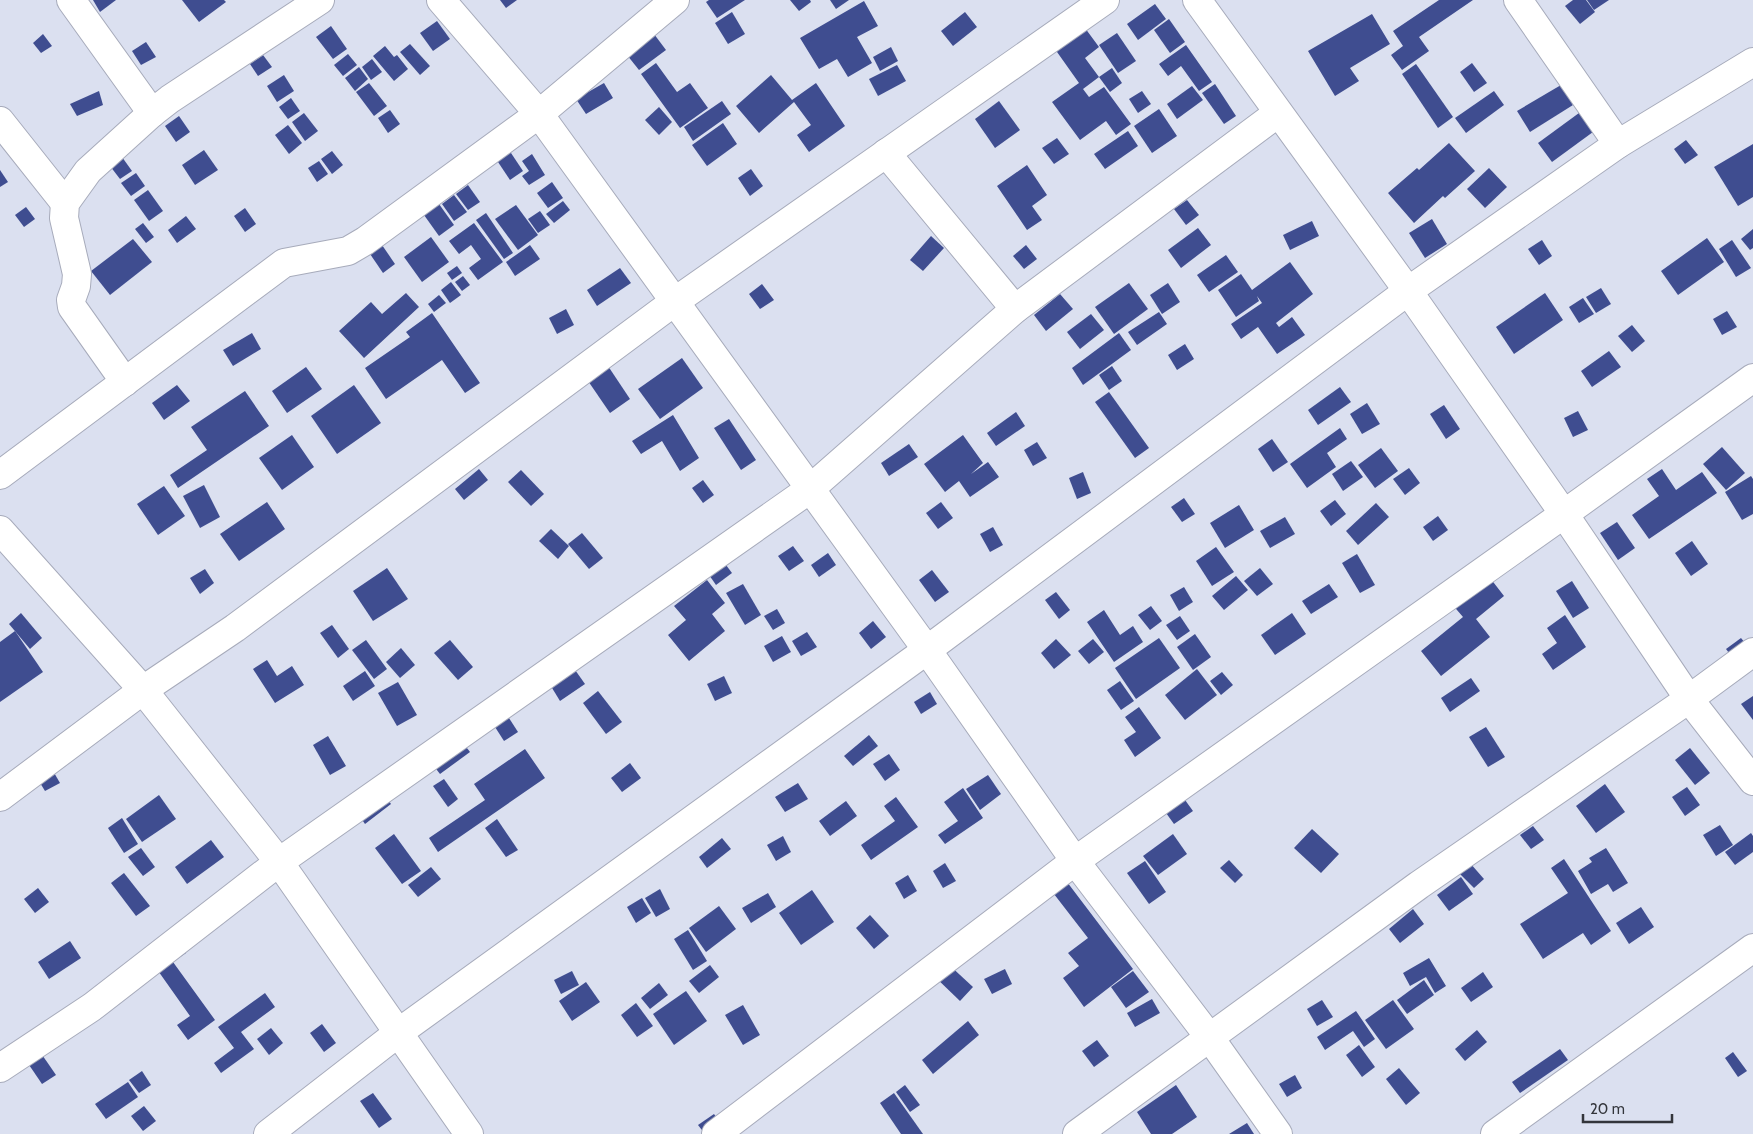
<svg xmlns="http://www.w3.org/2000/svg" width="1753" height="1134" font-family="Cabin,sans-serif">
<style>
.building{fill:#3f4d90}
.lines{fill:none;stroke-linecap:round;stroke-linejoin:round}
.minor-casing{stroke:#a7abbb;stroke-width:30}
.minor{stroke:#fff;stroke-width:28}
</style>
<rect width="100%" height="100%" fill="#dbe0f0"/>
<!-- building -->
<g class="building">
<polygon points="93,0 116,0 100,12"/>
<polygon points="182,0 224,0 226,2 199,22"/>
<polygon points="500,0 517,0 506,8"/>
<polygon points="709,0 745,0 717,18 706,2"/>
<polygon points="790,0 810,0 811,2 799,11"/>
<polygon points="830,0 849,0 836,9"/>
<polygon points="1439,0 1473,0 1419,37 1429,51 1402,70 1391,55 1403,46 1393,31"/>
<polygon points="1573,0 1586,0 1595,12 1580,24 1565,6"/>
<polygon points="1587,0 1609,0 1594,10"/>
<polygon points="864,1 878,26 857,37 872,63 848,77 837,59 819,69 800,38"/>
<polygon points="1155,4 1166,19 1138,40 1127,24"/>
<polygon points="732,12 745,34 728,44 715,23"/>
<polygon points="965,12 977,27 953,46 941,31"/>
<polygon points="1372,14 1390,44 1350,68 1359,81 1335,96 1308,51"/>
<polygon points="1169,19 1185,42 1170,53 1154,30"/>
<polygon points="437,21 450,39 433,51 420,33"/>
<polygon points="331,26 347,49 333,59 316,37"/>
<polygon points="1085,28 1099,47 1085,58 1099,77 1083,89 1089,97 1104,87 1131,124 1116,135 1106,121 1080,140 1052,102 1079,83 1045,35"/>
<polygon points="1117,33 1136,61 1118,73 1099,45"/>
<polygon points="43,34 52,46 41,53 33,43"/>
<polygon points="654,34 666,50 639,70 627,55"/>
<polygon points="146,42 156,57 141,65 132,51"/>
<polygon points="410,44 430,66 420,75 400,52"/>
<polygon points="1186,45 1212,82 1199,91 1181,66 1168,76 1159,64"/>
<polygon points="385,46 394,57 397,55 408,69 394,81 373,56"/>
<polygon points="891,47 898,61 880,71 873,57"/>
<polygon points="348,54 357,65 343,76 334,65"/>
<polygon points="263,55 272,67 258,76 250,64"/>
<polygon points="372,59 382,72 371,80 362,67"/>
<polygon points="656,63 677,92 690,83 708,108 680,128 641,74"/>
<polygon points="1472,63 1487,83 1474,92 1460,72"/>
<polygon points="1416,64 1453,117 1438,128 1402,74"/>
<polygon points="897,65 906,81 878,96 869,79"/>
<polygon points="359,67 368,79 355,91 345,78"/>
<polygon points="1112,68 1122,83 1110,92 1099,77"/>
<polygon points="284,75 294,91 277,102 267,86"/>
<polygon points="771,75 792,100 816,83 845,126 809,152 797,135 811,125 794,102 759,133 736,106"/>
<polygon points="369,83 387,106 374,116 356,92"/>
<polygon points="604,83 613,98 586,114 576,99"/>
<polygon points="1215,84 1236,116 1224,124 1202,93"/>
<polygon points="1561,85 1573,105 1530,132 1517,111"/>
<polygon points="1192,86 1203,100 1177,119 1167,104"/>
<polygon points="99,91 103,105 77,116 70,104"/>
<polygon points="1142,91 1151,104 1138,113 1129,99"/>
<polygon points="1494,91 1504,105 1466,133 1455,118"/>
<polygon points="291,98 300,111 288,119 279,107"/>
<polygon points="722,101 731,114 693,141 684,127"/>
<polygon points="999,101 1020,130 995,148 975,119"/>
<polygon points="659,107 672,122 659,135 645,120"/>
<polygon points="1159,109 1177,136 1152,153 1134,126"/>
<polygon points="390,110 400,124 388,133 378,118"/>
<polygon points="304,113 318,131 305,141 292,122"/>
<polygon points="1579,113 1593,132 1552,162 1538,143"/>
<polygon points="179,116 190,132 176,142 165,126"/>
<polygon points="723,123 737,144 707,166 692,145"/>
<polygon points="288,125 302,143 289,154 275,135"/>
<polygon points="1128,131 1138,146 1105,169 1094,154"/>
<polygon points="1057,138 1069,154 1054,164 1042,148"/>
<polygon points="1686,140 1698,155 1685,164 1674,149"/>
<polygon points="1449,143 1475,171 1445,198 1443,196 1414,223 1388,193 1417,168 1419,170"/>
<polygon points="1753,144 1753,197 1738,206 1714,167"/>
<polygon points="204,150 218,170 195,185 182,165"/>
<polygon points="509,150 523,171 510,180 496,159"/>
<polygon points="332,151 343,165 332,174 321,159"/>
<polygon points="532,154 545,175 529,185 522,176 529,171 522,161"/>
<polygon points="122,157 132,171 120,179 110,166"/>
<polygon points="319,161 328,174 317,182 308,168"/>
<polygon points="1027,165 1047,195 1032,206 1042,220 1027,230 997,186"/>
<polygon points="1489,168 1507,187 1485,208 1467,189"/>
<polygon points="751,169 763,186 750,196 738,178"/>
<polygon points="0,170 8,182 0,187"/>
<polygon points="136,173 145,186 131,196 121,183"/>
<polygon points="552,182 563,198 548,208 537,193"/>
<polygon points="468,185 480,202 468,210 456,194"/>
<polygon points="148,190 163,211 149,221 134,200"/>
<polygon points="454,195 467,212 454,221 442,204"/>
<polygon points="1187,200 1199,215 1186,225 1174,209"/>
<polygon points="563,201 570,210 554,223 546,214"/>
<polygon points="439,204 454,225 439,236 424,215"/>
<polygon points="516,205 538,235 518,250 495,219"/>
<polygon points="26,207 35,219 24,227 15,215"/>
<polygon points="245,208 256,224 245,232 234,216"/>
<polygon points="540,211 550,225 538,233 528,219"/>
<polygon points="486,213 513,253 504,259 476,220"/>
<polygon points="186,216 196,229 177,243 168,230"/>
<polygon points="1432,219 1447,244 1425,258 1409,233"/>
<polygon points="1312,221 1319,236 1290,250 1283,235"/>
<polygon points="143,223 154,237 146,243 135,229"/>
<polygon points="474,223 503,262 478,280 469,268 481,259 471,245 459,254 449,241"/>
<polygon points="1198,228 1211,245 1181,268 1168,250"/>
<polygon points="1753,229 1753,248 1750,250 1741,239"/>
<polygon points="931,236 944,248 923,271 910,260"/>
<polygon points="431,237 449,262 422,282 404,257"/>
<polygon points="1707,238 1724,262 1678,295 1661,271"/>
<polygon points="133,239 152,262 110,295 91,271"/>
<polygon points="1542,240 1552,256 1539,265 1528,249"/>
<polygon points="1732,240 1751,268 1736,277 1719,249"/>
<polygon points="380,242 395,264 383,273 368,251"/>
<polygon points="530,245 540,259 515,276 506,262"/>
<polygon points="1026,245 1037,259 1024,269 1013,256"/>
<polygon points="1226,255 1238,272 1209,292 1197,275"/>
<polygon points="1290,262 1313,294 1276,323 1279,327 1292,317 1305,335 1277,354 1258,327 1241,339 1231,324 1262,303 1257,296 1259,301 1236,317 1218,290 1241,274 1252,290"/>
<polygon points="457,266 462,273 452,280 447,273"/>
<polygon points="620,268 631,283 597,306 587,290"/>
<polygon points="463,276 470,285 462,291 455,282"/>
<polygon points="451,282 461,295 450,303 441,290"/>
<polygon points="1129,283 1148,309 1114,334 1095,307"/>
<polygon points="1168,283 1180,302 1162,314 1150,295"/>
<polygon points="762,284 774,300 760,309 749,294"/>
<polygon points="1601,288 1611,304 1596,313 1586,297"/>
<polygon points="406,293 419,307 364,358 339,331 371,302 382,314"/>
<polygon points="1545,293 1563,320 1514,354 1496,327"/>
<polygon points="1060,294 1073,309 1046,331 1034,315"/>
<polygon points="439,295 446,303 434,312 428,304"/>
<polygon points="1583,298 1594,314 1579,323 1569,307"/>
<polygon points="566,309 574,325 557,334 549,318"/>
<polygon points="1727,311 1737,327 1722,335 1713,319"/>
<polygon points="1159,312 1167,324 1137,345 1128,332"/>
<polygon points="432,313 480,383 465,393 442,360 386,399 365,368 410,337 406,332"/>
<polygon points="1091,314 1104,330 1080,349 1067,332"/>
<polygon points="1632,325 1645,341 1632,352 1618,336"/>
<polygon points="252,333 261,349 233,366 223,350"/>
<polygon points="1119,333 1131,350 1083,385 1072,368"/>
<polygon points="1185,344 1194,359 1177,370 1168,355"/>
<polygon points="1609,351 1621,367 1592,387 1581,371"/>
<polygon points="682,358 703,388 660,419 638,389"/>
<polygon points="606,363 630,399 610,413 586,378"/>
<polygon points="1112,366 1122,381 1109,390 1099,375"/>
<polygon points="306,367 322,389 287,413 272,391"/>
<polygon points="177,385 190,401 164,420 152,403"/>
<polygon points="354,385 381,423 337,454 311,416"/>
<polygon points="1340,387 1351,402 1318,425 1308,410"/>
<polygon points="245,391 269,426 178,488 170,475 207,450 191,427"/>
<polygon points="1109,392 1149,448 1135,458 1095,402"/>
<polygon points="1367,403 1380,424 1362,434 1350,414"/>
<polygon points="1444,405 1460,429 1446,439 1430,414"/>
<polygon points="1578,411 1588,430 1573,437 1564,418"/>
<polygon points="1016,412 1025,426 996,446 987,433"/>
<polygon points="673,415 699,458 680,471 662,441 641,454 632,441"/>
<polygon points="729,419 756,460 741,470 714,428"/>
<polygon points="1340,428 1347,439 1327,453 1336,467 1307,488 1290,464"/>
<polygon points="292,435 314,467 282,490 259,458"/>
<polygon points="963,435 983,463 971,474 988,462 999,477 970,497 959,481 945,492 924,464"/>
<polygon points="1272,439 1288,462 1273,472 1258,449"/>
<polygon points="1037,442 1047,458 1033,466 1024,450"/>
<polygon points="909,444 918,457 889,476 881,463"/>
<polygon points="1722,447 1745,473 1726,490 1703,464"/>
<polygon points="1381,448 1398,471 1375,488 1358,465"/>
<polygon points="1351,461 1363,477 1343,491 1332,474"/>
<polygon points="1409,468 1420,483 1405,495 1393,479"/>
<polygon points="479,469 488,480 464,500 455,489"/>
<polygon points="1662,469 1676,490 1702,472 1717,493 1649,539 1632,515 1659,496 1647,479"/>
<polygon points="521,470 544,494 531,506 508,482"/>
<polygon points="1083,472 1091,493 1077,499 1069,478"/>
<polygon points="1751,476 1753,479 1753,514 1742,520 1725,492"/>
<polygon points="703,480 714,495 703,503 692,488"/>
<polygon points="204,485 220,517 200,528 183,496"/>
<polygon points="164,486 185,516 158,535 137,504"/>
<polygon points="1184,498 1195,514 1182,522 1171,507"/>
<polygon points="1335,500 1346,514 1331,526 1320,511"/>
<polygon points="267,502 285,529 239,561 220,534"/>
<polygon points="941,502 953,518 938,529 926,513"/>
<polygon points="1376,503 1389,517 1358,545 1346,531"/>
<polygon points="1239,505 1254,530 1225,548 1210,523"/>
<polygon points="1438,516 1448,530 1433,541 1423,527"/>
<polygon points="1285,517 1295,534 1270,548 1260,531"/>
<polygon points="1617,522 1635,548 1618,560 1600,533"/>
<polygon points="993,527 1003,545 990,552 980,534"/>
<polygon points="551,529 569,546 558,559 539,541"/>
<polygon points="582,533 603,558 589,569 568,544"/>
<polygon points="1692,541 1708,564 1691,576 1675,553"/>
<polygon points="793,546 804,561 789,571 778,556"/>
<polygon points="1216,547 1234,572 1212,586 1196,561"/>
<polygon points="828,553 836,565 819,577 811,565"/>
<polygon points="1357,554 1375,585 1360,593 1342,563"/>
<polygon points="723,561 732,573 716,585 707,572"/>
<polygon points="387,568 408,599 373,621 353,591"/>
<polygon points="1260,568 1273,584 1257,596 1244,581"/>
<polygon points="205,569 214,583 200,594 190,578"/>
<polygon points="932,570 949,592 935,602 919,580"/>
<polygon points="1487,574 1504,596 1476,619 1490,637 1441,676 1421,651 1463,617 1451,603"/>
<polygon points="1236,576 1248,590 1224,610 1212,596"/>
<polygon points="707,580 725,603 712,614 725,631 689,661 668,635 686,620 674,606"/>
<polygon points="1572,581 1589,608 1573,618 1556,591"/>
<polygon points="743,584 761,615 745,625 726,593"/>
<polygon points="1329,584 1338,597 1311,614 1302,601"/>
<polygon points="1184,587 1193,602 1179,611 1170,595"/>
<polygon points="1056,592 1070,610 1059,619 1045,600"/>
<polygon points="1151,606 1162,621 1150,630 1138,615"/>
<polygon points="777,609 785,623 773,630 764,616"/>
<polygon points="1104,610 1120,635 1133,626 1143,642 1114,662 1087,622"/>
<polygon points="21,613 42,638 30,649 9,624"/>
<polygon points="1292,613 1306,634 1275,655 1261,635"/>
<polygon points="1565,615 1586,647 1553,670 1542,654 1557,643 1547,628"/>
<polygon points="1180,616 1190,631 1177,640 1166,625"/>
<polygon points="873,621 886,637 871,649 859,633"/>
<polygon points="332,625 349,649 338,658 320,633"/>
<polygon points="15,631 43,672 0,702 0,642"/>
<polygon points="807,632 817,647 801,656 792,641"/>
<polygon points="1195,634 1211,657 1193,670 1177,647"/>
<polygon points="782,636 791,652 773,662 764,646"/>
<polygon points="1159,638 1180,668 1136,699 1115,668"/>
<polygon points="1741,638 1753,653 1738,665 1726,649"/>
<polygon points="1056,639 1071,655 1054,669 1041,653"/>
<polygon points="1093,639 1104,652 1089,664 1078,651"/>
<polygon points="366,640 387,669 374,679 352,650"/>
<polygon points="450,640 473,667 458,680 434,653"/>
<polygon points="401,648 415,665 400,678 386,662"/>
<polygon points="267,660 277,676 292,666 304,685 275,703 253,669"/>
<polygon points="573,667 585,684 560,701 549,683"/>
<polygon points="1197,669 1217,695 1185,720 1165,695"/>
<polygon points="365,671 375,686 353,701 343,686"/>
<polygon points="1222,672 1233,685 1221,695 1210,681"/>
<polygon points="724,676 732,693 715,701 707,684"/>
<polygon points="1471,678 1480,691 1450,712 1441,698"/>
<polygon points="1120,681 1134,701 1121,710 1107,690"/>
<polygon points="398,682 417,715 397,726 378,693"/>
<polygon points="598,691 622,722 606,734 583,703"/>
<polygon points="930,692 937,704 921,714 914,702"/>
<polygon points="1753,696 1753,720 1741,704"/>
<polygon points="500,704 518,732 504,741 486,713"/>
<polygon points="1139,707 1161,738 1135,757 1124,740 1136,732 1125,717"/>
<polygon points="1486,727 1505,757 1488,767 1469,737"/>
<polygon points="457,735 470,752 440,774 427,757"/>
<polygon points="869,735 878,746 853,766 844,756"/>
<polygon points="328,736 346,766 330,775 313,745"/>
<polygon points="1690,748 1710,773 1695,785 1675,760"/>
<polygon points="525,749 545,778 438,852 429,838 485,800 474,784"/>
<polygon points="889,754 900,770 885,781 873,764"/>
<polygon points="630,763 641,778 622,792 611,778"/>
<polygon points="49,764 60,783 45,791 34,773"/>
<polygon points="988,775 1001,794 980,810 966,789"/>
<polygon points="444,779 458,799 448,807 433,786"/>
<polygon points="1172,782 1193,811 1174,824 1153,795"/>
<polygon points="798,783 808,799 785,812 775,797"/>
<polygon points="1605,784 1625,812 1596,833 1576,806"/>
<polygon points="1687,787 1700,805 1685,816 1672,797"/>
<polygon points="963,788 983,818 945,844 938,835 958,821 944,802"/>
<polygon points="383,792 391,804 365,824 356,811"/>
<polygon points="159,795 176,819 142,842 126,819"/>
<polygon points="896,797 918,827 871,860 861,845 895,821 884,806"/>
<polygon points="846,801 857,816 830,836 819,821"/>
<polygon points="122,818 138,844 124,853 108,828"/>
<polygon points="497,819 518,850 506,857 485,828"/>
<polygon points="1720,825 1733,845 1716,856 1703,835"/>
<polygon points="1533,826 1544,840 1531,849 1520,835"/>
<polygon points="1312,829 1339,854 1321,873 1294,848"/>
<polygon points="1751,833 1753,836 1753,852 1735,865 1725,852"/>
<polygon points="394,834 421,871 402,884 375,848"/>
<polygon points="1173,834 1187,854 1158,875 1143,856"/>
<polygon points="783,836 791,852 776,861 767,845"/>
<polygon points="722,838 731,849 707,868 699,857"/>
<polygon points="211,840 224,857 187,884 175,867"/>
<polygon points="141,848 155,867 143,876 128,857"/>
<polygon points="1606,848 1628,883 1613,892 1608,884 1591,894 1578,871 1592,862 1589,858"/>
<polygon points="1564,859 1611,931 1591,945 1583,933 1543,959 1520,924 1568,893 1551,868"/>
<polygon points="1229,860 1243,875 1235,883 1220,868"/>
<polygon points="1145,861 1166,892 1149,904 1127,873"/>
<polygon points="945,863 956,881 943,888 933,871"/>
<polygon points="1470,863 1484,879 1474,888 1459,873"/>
<polygon points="431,867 441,879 418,897 408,885"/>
<polygon points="124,873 150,906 136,916 111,883"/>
<polygon points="1061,874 1133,969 1084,1007 1063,978 1079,966 1068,953 1088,938 1047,885"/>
<polygon points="908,875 917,891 904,899 895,883"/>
<polygon points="1461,877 1473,894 1449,911 1437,895"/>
<polygon points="38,888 49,902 35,913 24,899"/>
<polygon points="660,889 670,909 656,917 645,898"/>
<polygon points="812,890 834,922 801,945 779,913"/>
<polygon points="768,893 776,907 751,923 742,908"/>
<polygon points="642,898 651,913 636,923 627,907"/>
<polygon points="719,906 736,929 706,952 689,928"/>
<polygon points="1641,907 1654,927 1629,944 1616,923"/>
<polygon points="1413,909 1424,924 1400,943 1389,929"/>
<polygon points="870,915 889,936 874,949 856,928"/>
<polygon points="688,930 707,961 693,970 674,939"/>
<polygon points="175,939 186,953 173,962 215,1020 188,1040 177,1025 190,1016 149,958"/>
<polygon points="70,941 81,958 49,979 38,962"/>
<polygon points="1429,958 1446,986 1435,993 1426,977 1410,986 1403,973"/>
<polygon points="946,962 973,987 960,1001 933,975"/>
<polygon points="710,965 719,977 699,993 689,981"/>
<polygon points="1005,969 1012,984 992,994 984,979"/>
<polygon points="572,971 579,985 561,994 554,980"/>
<polygon points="1133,971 1149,992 1126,1008 1111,987"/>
<polygon points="1483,972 1493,987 1471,1002 1461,988"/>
<polygon points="1424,980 1434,995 1407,1014 1397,1000"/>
<polygon points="586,982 600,1002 572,1021 559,1001"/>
<polygon points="659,983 668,995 650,1009 641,998"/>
<polygon points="686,991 707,1021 674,1045 653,1014"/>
<polygon points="265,993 275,1007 241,1032 254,1049 221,1073 214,1063 234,1048 218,1027"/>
<polygon points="1152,999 1160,1013 1135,1027 1127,1013"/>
<polygon points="1322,1000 1333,1017 1317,1026 1307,1009"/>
<polygon points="1393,1000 1414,1029 1386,1049 1365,1020"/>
<polygon points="636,1003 653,1026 637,1037 621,1015"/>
<polygon points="743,1005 760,1035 743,1045 725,1015"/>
<polygon points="1356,1011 1375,1039 1364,1047 1353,1031 1325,1050 1317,1037"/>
<polygon points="968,1021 979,1035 933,1074 922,1060"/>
<polygon points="322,1024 336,1043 324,1052 310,1033"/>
<polygon points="271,1028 283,1043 269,1055 257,1039"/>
<polygon points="1477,1030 1487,1042 1465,1061 1455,1049"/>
<polygon points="1097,1040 1109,1056 1094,1067 1082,1051"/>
<polygon points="1359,1045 1375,1067 1362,1077 1346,1055"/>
<polygon points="36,1046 56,1075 42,1084 23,1056"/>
<polygon points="1560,1049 1568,1060 1520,1093 1512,1082"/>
<polygon points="1733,1052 1747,1071 1738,1077 1725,1058"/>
<polygon points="1399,1068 1420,1093 1406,1105 1386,1079"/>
<polygon points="142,1071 151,1085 139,1093 129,1080"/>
<polygon points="1295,1075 1302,1088 1287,1097 1279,1084"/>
<polygon points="128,1082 138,1097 106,1119 95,1104"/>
<polygon points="905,1085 920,1105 910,1112 896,1092"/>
<polygon points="1176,1085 1197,1117 1172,1134 1151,1134 1137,1112"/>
<polygon points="373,1093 392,1119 379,1128 360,1101"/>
<polygon points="894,1093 923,1134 901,1134 880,1103"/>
<polygon points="144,1106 156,1121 143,1131 131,1116"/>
<polygon points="714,1114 728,1134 705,1134 698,1125"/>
<polygon points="1247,1123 1254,1134 1229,1134"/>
</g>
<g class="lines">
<defs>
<g id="minor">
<polyline points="71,0 152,113"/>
<polyline points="441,0 539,114 927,650 1075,861 1210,1038 1278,1134"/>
<polyline points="1197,0 1408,291 1564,514 1689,699 1753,781"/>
<polyline points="1518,0 1618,144"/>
<polyline points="0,121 65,203"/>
<polyline points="886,153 1015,309"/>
<polyline points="125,382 72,307 71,300 76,286 77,274 64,218 65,203 88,171 152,113 170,99 320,0"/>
<polyline points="0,475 284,263 348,251 365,241 539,114 675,0"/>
<polyline points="0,530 143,690 279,862 469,1134"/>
<polyline points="0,797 143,690 235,628 674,302 1105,0"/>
<polyline points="0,1068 92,1007 279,862 810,489 1015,309 1278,113"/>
<polyline points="268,1134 398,1033 927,650 1408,291 1618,144 1753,62"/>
<polyline points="716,1134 1075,861 1564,514 1753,378"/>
<polyline points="1077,1134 1419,885 1689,699 1753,652"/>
<polyline points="1495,1134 1753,948"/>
</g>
</defs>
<!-- minor casing -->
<use href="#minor" class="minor-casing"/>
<!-- minor -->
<use href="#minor" class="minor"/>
</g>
<!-- scale -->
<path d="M1583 1114v8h89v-8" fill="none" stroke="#33353b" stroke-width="2.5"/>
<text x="1590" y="1114" font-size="15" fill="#33353b" stroke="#dbe0f0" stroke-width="4" paint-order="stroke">20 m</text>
</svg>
